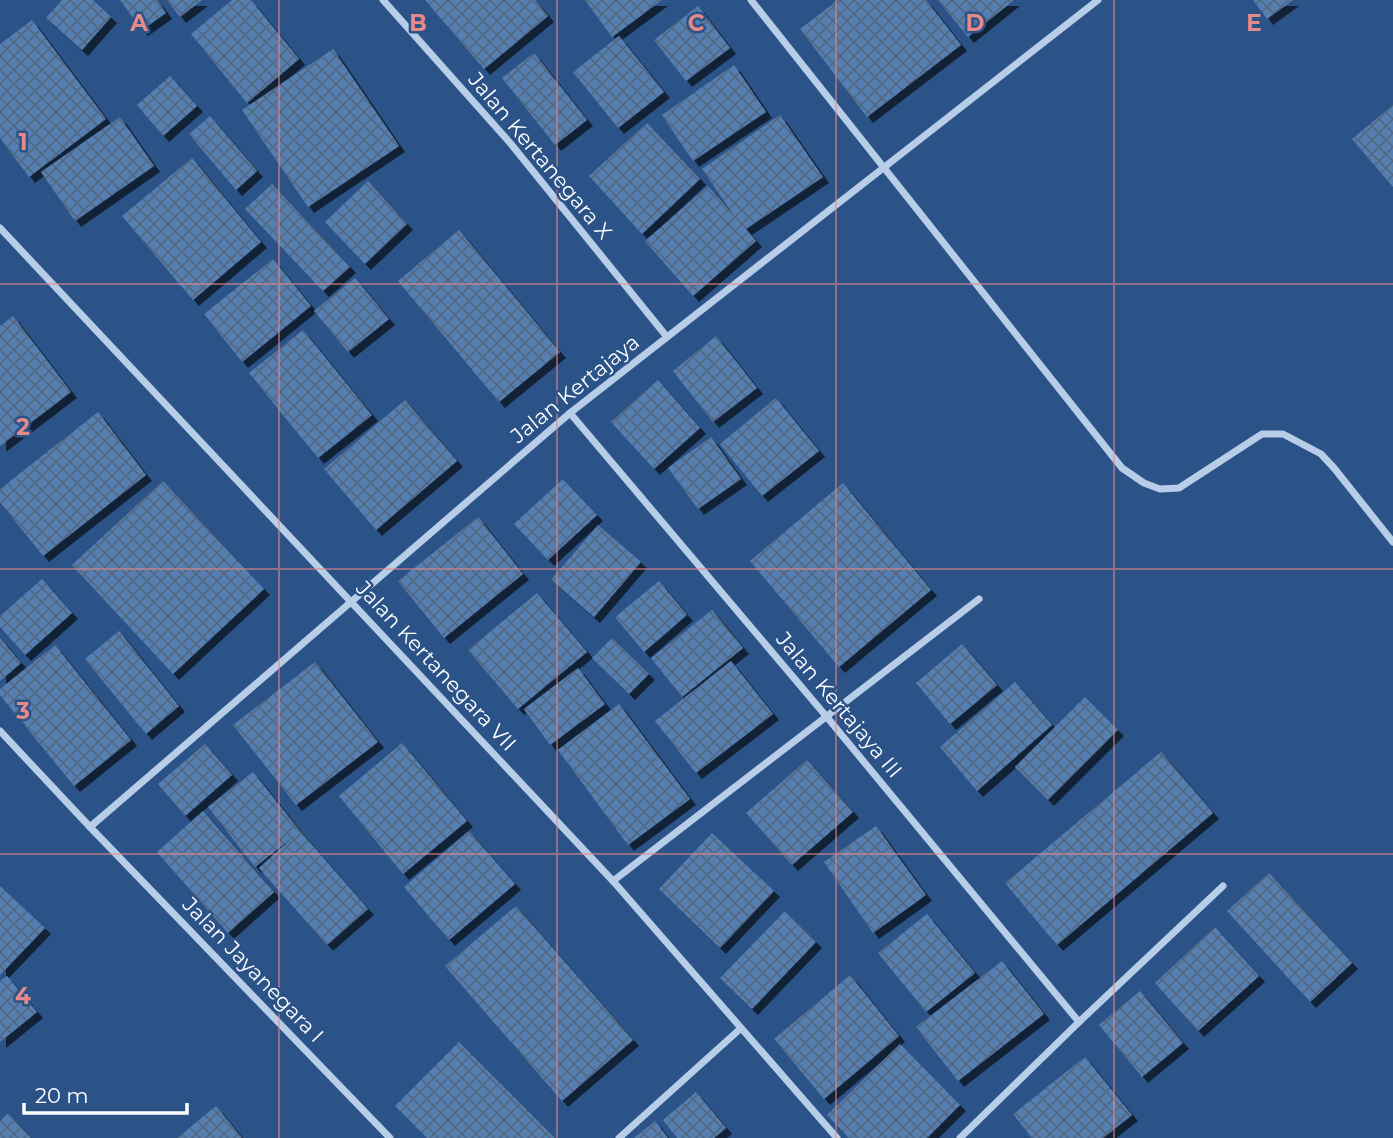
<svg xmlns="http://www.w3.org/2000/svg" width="1393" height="1138" font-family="Montserrat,sans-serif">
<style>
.building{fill:url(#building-cross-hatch);filter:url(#shadow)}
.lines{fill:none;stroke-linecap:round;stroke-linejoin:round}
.street{stroke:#b8cde8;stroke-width:7}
.grid{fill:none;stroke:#e88989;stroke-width:2;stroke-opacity:0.55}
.labels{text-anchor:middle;stroke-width:5;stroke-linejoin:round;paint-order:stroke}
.street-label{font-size:21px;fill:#fff;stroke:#2b5388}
.grid-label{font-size:23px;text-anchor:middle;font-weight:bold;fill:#e88989;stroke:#2b5388;stroke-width:5;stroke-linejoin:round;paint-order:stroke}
</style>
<defs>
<pattern id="building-cross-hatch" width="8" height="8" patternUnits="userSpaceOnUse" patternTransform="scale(1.75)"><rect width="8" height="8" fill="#577fb1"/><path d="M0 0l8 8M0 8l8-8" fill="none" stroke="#526884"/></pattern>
<filter id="shadow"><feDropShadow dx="6" dy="6" stdDeviation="0" flood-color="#0009"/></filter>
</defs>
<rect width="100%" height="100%" fill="#2b5388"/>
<!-- building -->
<g class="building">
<polygon points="62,0 93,0 111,17 82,50 46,18"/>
<polygon points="120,0 157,0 166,13 142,30"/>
<polygon points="167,0 202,0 180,17"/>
<polygon points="232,0 251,0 299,59 247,103 191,34"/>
<polygon points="425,0 535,0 548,16 484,69"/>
<polygon points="585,0 662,0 612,37"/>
<polygon points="838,0 926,0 961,45 867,117 800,29"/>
<polygon points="938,0 1014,0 968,37"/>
<polygon points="1253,0 1293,0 1267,19"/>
<polygon points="698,6 730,48 686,81 654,40"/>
<polygon points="32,20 106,119 29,177 0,138 0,44"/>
<polygon points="619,36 664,92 618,128 573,72"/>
<polygon points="333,49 399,146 308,207 242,110"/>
<polygon points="534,53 587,120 555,145 502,78"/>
<polygon points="734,65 766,112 693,161 662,115"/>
<polygon points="170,76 197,106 163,136 137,105"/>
<polygon points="1393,105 1393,187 1352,139"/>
<polygon points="780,115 823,177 746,229 756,241 693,296 645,241 708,186 733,214 702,169"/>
<polygon points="210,116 257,171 236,190 189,134"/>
<polygon points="120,117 154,166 75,221 41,172"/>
<polygon points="647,123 700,179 642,234 589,176"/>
<polygon points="192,158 261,242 193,300 122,216"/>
<polygon points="368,181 407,224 365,264 325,222"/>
<polygon points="272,184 350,267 323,291 245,209"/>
<polygon points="459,230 560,352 499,402 398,281"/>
<polygon points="273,259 311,306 242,362 204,314"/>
<polygon points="355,278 389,319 348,352 314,311"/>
<polygon points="13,316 71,392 0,446 0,326"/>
<polygon points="303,330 372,415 318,458 249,373"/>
<polygon points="716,336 757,388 713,422 673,371"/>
<polygon points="658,380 700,428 654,469 611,422"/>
<polygon points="776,398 819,451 762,496 720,444"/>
<polygon points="405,400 457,461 376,530 324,469"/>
<polygon points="98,412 146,475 43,556 0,502 0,489"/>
<polygon points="711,437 741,479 698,509 668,468"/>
<polygon points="563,479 597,515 548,560 514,524"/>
<polygon points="163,481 264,589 173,674 72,565"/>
<polygon points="843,483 931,590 839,667 750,561"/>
<polygon points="478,517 523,574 444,638 398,581"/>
<polygon points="598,525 641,562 594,617 551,580"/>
<polygon points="42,579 72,613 25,655 0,627 0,616"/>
<polygon points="659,581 687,615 644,652 615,617"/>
<polygon points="537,593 587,652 518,709 468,650"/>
<polygon points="712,610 743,648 682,697 651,658"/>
<polygon points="119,631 179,706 146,734 85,659"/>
<polygon points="0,638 21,663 0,681"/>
<polygon points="612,638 649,674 629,694 592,658"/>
<polygon points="962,644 997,685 950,724 916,683"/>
<polygon points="55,645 131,740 74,786 0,695 0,689"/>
<polygon points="731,661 773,714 696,773 655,721"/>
<polygon points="315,662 378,742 296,805 233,725"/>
<polygon points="578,668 605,704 550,745 524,709"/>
<polygon points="1015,682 1052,725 977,791 940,747"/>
<polygon points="1085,697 1118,730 1048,800 1015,767"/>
<polygon points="619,704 690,799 628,845 558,750"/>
<polygon points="402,743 467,821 403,874 339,796"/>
<polygon points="205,744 232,775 185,816 158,784"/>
<polygon points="1161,752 1213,813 1057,945 1005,883"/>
<polygon points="807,760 853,812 792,865 746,813"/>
<polygon points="253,772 300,831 368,909 327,945 259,868 293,837 255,867 208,807"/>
<polygon points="203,811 274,892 228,933 157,852"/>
<polygon points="876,826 926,895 873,933 824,862"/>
<polygon points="469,831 515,884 449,940 404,887"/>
<polygon points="712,833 774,891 720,948 659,889"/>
<polygon points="1269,873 1352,963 1310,1002 1227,911"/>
<polygon points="0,886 45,928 0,975"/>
<polygon points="516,906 633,1040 562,1101 445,966"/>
<polygon points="785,911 816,942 752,1009 720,978"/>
<polygon points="927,914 975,973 926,1012 878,953"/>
<polygon points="1215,927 1259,976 1198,1031 1155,983"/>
<polygon points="1002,961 1044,1014 958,1081 916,1027"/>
<polygon points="850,975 899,1036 824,1099 774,1039"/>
<polygon points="7,976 37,1012 0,1042 0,981"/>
<polygon points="1140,991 1183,1043 1142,1077 1099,1025"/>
<polygon points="459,1042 555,1138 427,1138 395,1106"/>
<polygon points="900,1044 960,1105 927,1138 849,1138 827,1115"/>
<polygon points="1085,1057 1132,1115 1103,1138 1032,1138 1013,1114"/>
<polygon points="696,1092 726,1128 714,1138 677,1138 663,1120"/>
<polygon points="216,1106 242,1138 177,1138"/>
<polygon points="8,1113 31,1138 0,1138 0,1121"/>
<polygon points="655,1121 668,1138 634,1138"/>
</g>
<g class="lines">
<!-- street -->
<g class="street">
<polyline points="383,0 511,144 667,337"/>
<polyline points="751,0 1122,468 1144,483 1160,489 1179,488 1262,434 1283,434 1321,454 1334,468 1393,542"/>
<polyline points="0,228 613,881 837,1138"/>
<polyline points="570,413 826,716 1079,1022"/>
<polyline points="0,731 90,827 390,1138"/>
<polyline points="90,827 570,413 1098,0"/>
<polyline points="613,881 979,599"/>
<polyline points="619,1138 740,1029"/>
<polyline points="960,1138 1079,1022 1223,886"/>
</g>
</g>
<!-- grid -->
<path class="grid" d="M279,0V1138M557,0V1138M836,0V1138M1114,0V1138M0,284H1393M0,569H1393M0,854H1393"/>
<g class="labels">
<!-- street labels -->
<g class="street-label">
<text transform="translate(540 156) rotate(50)" y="7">Jalan Kertanegara X</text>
<text transform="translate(575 389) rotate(-39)" y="7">Jalan Kertajaya</text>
<text transform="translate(436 666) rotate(47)" y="7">Jalan Kertanegara VII</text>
<text transform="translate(839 705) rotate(50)" y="7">Jalan Kertajaya III</text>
<text transform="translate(253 970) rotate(46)" y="7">Jalan Jayanegara I</text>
</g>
</g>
<g class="grid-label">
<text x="139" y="31">A</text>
<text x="418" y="31">B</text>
<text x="696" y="31">C</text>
<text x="975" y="31">D</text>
<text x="1254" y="31">E</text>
<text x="23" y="150">1</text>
<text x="23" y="435">2</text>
<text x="23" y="719">3</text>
<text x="23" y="1004">4</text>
</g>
<!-- scale -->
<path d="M24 1103v10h163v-10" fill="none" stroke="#ffffff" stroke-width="3.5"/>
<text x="35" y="1103" font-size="21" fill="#ffffff" stroke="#2b5388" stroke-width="5" paint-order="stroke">20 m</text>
</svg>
